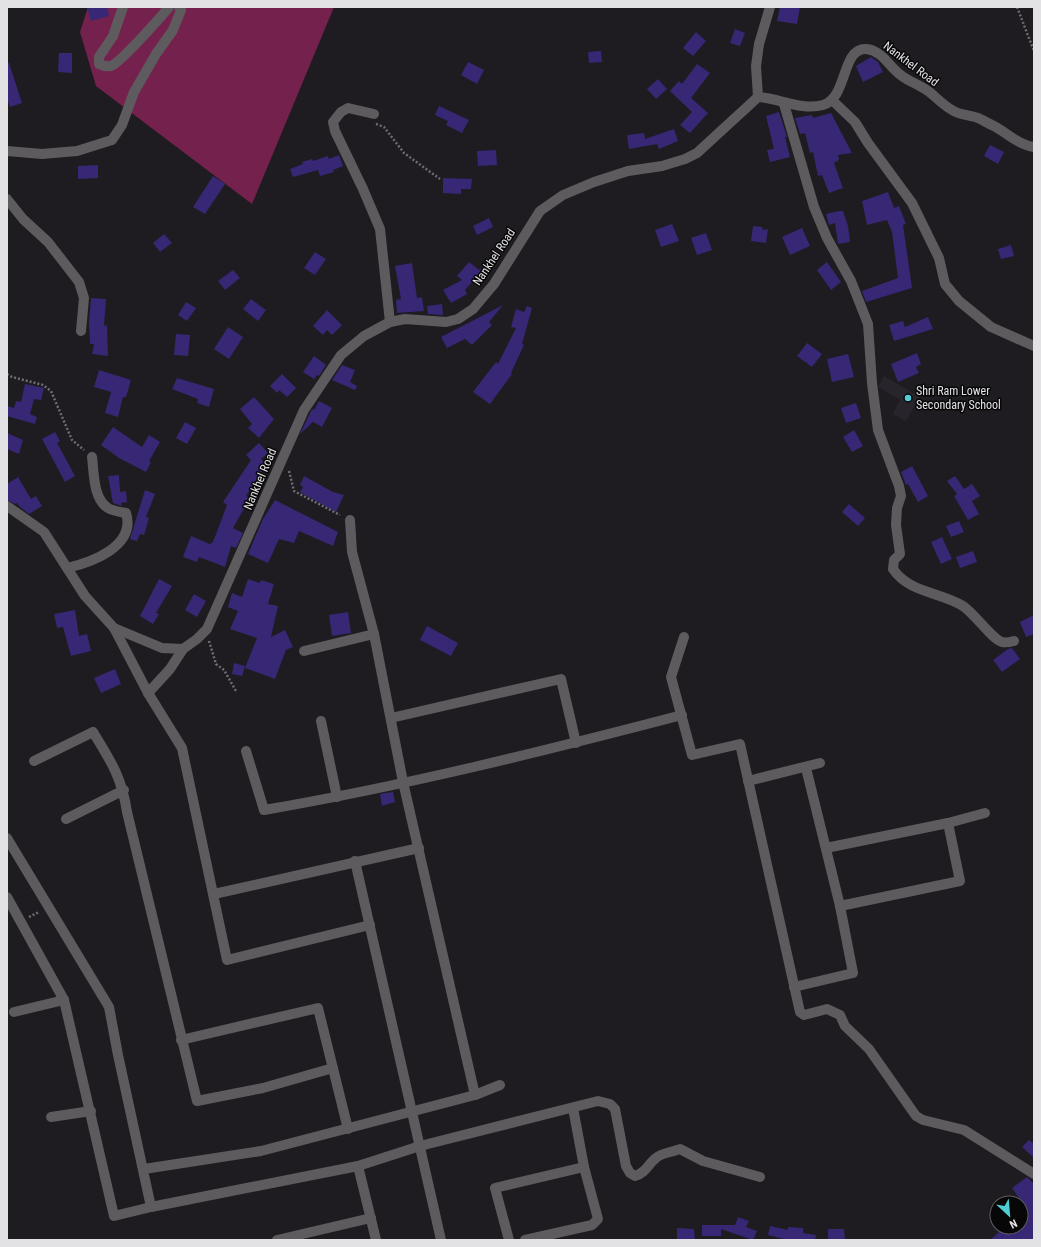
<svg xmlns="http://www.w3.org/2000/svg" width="1041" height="1247" font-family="'Roboto Condensed',sans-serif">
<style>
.built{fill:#28242c}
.forest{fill:#75214e}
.building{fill:#372774}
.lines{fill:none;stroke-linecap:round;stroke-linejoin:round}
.path{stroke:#6f6d71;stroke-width:2.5;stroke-dasharray:2 2;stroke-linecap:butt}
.street{stroke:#5d5b5d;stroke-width:10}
.poi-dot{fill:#51ccd5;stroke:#080708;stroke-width:1.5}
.labels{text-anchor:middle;stroke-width:3;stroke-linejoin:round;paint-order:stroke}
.street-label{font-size:12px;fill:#e2e1e4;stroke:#080708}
.poi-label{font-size:12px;fill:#e2e1e4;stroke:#080708;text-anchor:start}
</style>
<rect width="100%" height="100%" fill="#1e1c20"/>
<!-- built -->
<polygon class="built" points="884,376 920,397 906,421 893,414 900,400 878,387"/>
<!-- forest -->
<polygon class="forest" points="88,7 334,7 252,204 96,86 80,32"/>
<!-- building -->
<g class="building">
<polygon points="87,7 107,7 109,16 91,21"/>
<polygon points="780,7 800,7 797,24 777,21"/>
<polygon points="735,29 745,33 740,46 730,43"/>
<polygon points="696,32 706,41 693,56 683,48"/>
<polygon points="601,51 602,62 589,63 588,52"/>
<polygon points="59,53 72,53 72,73 58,72"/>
<polygon points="871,57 878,62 883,72 863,82 856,66"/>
<polygon points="468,62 484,70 477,84 461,75"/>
<polygon points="7,63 9,63 22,103 10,107 7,99"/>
<polygon points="697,64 710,73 691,98 708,113 690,133 680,125 692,112 670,91 679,81 682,84"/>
<polygon points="658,79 667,89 656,99 647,89"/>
<polygon points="439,106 469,120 462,133 446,125 448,121 435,115"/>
<polygon points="779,112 787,137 785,137 790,157 770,162 767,150 774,149 766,116"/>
<polygon points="831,113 852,153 838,155 839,160 834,163 843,188 829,193 822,175 818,176 813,152 810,153 805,133 800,134 795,118 812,115 813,118"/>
<polygon points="674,129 678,141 659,149 657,144 629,149 627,135 644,133 645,139"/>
<polygon points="990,145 1004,152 998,164 984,156"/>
<polygon points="496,150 497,165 478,166 477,151"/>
<polygon points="339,155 343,166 333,170 334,172 320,176 318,170 293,177 290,169 303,164 302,162 312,159 313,161 328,156 329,159"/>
<polygon points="98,165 98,178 78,179 78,166"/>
<polygon points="213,176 225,184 205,214 193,207"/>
<polygon points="443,178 472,179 471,189 461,189 461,194 443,193"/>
<polygon points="888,192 894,208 899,206 906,224 903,225 912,288 866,302 862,291 898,278 892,232 887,220 867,225 862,201"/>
<polygon points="839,211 843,211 848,226 850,242 838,244 835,223 829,225 826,214"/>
<polygon points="489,218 493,227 477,235 473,226"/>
<polygon points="672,224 679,241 661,247 655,230"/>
<polygon points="753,226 762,227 763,230 768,229 766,243 751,241"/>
<polygon points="802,228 810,246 790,255 782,237"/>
<polygon points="706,233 712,250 697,255 691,238"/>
<polygon points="164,234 172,243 160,252 153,243"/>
<polygon points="1011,245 1014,256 1001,259 998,249"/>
<polygon points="315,252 326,259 315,275 304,268"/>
<polygon points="469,262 479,270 483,269 465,290 467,294 451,303 443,290 462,280 457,276"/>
<polygon points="827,262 841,282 831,290 817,270"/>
<polygon points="412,263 417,298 422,297 424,311 397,313 396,300 401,299 395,266"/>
<polygon points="233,270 240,278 225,290 218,281"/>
<polygon points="91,298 106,299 104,326 107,325 108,356 92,354 94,344 90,344 89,323"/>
<polygon points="251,299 266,310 258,321 243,309"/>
<polygon points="186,302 196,308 187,321 178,315"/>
<polygon points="442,304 443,315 428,314 427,306"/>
<polygon points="503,305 489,322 492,325 472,345 465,339 447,348 441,337"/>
<polygon points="527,306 532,308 522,344 524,345 511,373 512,374 490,404 473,392 496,362 498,364 516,328 511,327 516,309 524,312"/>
<polygon points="327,310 342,325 332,335 327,330 323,335 313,326"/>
<polygon points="928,317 933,329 894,341 889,325 903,321 905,327"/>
<polygon points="228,327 243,337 229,359 214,349"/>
<polygon points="176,334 190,335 188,356 174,355"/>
<polygon points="807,343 822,354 812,367 797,356"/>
<polygon points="917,353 921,364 916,367 919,373 898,382 891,364"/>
<polygon points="848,354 854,377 832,382 827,359"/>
<polygon points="314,356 326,365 319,376 317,375 314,379 303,372"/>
<polygon points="342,365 355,370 350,382 357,386 355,390 332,380"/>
<polygon points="99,370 131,380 126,397 123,397 118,417 105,413 111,392 94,387"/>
<polygon points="282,374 296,388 287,397 279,390 277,393 270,386"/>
<polygon points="177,378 214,389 209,407 197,403 198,399 172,389"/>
<polygon points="25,384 44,388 41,400 34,399 30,414 37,417 35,424 7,416 7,406 14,408 16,401 21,402"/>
<polygon points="254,397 274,419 259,438 248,428 252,424 240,409"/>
<polygon points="319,401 332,408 322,427 313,422 300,434 310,413 312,409 314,410"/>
<polygon points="856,403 861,418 846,423 841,408"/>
<polygon points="185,422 196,428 187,444 176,438"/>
<polygon points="113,427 142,447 149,435 160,442 149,461 151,462 146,472 119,458 101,445"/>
<polygon points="854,430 863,446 852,452 843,437"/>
<polygon points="55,432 60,441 57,443 75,476 65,482 42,439"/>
<polygon points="7,433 23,440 19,454 7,449"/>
<polygon points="259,443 268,453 261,459 266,465 246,496 250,498 233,528 243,533 236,548 231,546 225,567 199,557 197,562 183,557 191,536 210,544 213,542 227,505 223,502 251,460 246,455"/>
<polygon points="912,466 928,496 918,502 908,484 906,485 901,472"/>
<polygon points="119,475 120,492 126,491 127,502 121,503 122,506 113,503 108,476"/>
<polygon points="304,476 333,492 344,495 336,512 300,492 303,487 300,485"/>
<polygon points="955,476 964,489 972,484 980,496 972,501 979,514 968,520 954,496 957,494 947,481"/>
<polygon points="18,477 31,499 36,496 42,506 29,514 20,507 17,503 15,504 7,500 7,484"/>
<polygon points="145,490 155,494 146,517 149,518 144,535 140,534 137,541 130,539"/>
<polygon points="275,500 338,532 333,546 299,531 294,543 279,539 268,563 248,554 263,519"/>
<polygon points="849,504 865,518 858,526 842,512"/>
<polygon points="959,521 964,532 951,537 946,526"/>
<polygon points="942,537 952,559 941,564 931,542"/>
<polygon points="973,551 977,562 960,568 956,557"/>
<polygon points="159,579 172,586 156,613 159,614 153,624 140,616"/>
<polygon points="248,579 260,583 261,580 274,584 268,604 278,606 271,637 285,630 293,647 286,650 275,679 245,668 257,638 230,629 238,611 228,607 232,593 242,597"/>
<polygon points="194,594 206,601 197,617 185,610"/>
<polygon points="75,610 79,636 87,634 91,651 71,656 63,627 57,628 54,614"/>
<polygon points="348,612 351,633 332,636 329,615"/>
<polygon points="1034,615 1034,634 1026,637 1020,622"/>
<polygon points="427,626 458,643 451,656 420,640"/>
<polygon points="1012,648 1020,659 1002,672 993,660 1008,649"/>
<polygon points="234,663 245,666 242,676 232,674"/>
<polygon points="115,669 121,684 101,693 94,678"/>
<polygon points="393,792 395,802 382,806 380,794"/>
<polygon points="1029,1140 1034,1144 1034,1158 1022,1147"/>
<polygon points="1027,1177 1034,1184 1034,1240 990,1240 1005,1227 1021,1227 1021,1218 1029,1212 1012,1188"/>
<polygon points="738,1217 749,1221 746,1227 757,1231 753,1240 721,1229 721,1236 702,1236 702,1225 735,1225"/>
<polygon points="770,1226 788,1230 788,1227 803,1228 803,1233 816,1235 815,1240 788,1240 768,1235"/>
<polygon points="677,1228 694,1229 695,1240 677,1240"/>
<polygon points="828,1229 844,1229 845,1240 828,1240"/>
</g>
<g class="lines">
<!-- path -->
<g class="path">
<polyline points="1017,7 1034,51"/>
<polyline points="376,124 384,127 404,153 440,179"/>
<polyline points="7,374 12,377 43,385 51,391 72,440 84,450"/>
<polyline points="289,471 294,491 340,515"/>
<polyline points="209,641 216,664 224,670 236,691"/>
<polyline points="29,917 39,912"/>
</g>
<!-- street -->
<g class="street">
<path d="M123,7L113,36L99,57V64C103,66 106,67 111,66C121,62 160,18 169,7"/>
<polyline points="758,97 756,66 759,44 770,7"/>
<polyline points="833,101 855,122 868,143 912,203 939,258 945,284 959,301 991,327 1034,346"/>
<path d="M784,104L814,207L827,238L851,281L868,324L872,383L878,430L899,486L901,496L897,508L896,525L900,554L894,560L893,569C909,593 941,592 963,606C975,614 992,639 1002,642C1005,643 1010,642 1014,641"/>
<polyline points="374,114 348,108 341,112 333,122 335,131 363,189 380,229 390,322"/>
<polyline points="7,151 42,154 77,151 112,140 122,125 134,92 156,54 173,30 181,10 179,7"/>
<polyline points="7,199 23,219 48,242 79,282 84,298 81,331"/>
<path d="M7,506L44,532L85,596L114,628L162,648L183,649L197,639L207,629L304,410L341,355L364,336L390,322L405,319L446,322L458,319L473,309L494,284L540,211L563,195L594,182L628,171L662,166L685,159L697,153L758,97C778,98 802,111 823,105C848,98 841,48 866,49C882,50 890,68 902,76C910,82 920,85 928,91C936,97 943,105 952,110C959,115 970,115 978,118C983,120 989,124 994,126C1007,133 1019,145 1034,147"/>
<polyline points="350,520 352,552 374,634 403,782 475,1095"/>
<path d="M67,568C93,562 136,546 126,513C121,512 113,511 108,508C93,499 94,472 92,457"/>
<polyline points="114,628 148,693 182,748 227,960 370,925"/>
<polyline points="684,637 671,677 692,755 740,744 800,1012 804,1015 827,1009 840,1015 845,1026 869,1049 916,1116 923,1120 964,1130 1034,1174"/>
<polyline points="304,651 374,634"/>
<polyline points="148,693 170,669 183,649"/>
<polyline points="391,718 561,679 576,743"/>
<polyline points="321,721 337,797"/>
<path d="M246,751L264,810C404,786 544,751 682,715"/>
<path d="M34,761L93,732C111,761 122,778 127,812L197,1101L263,1088L333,1068"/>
<polyline points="748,781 820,763"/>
<polyline points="66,819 124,790"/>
<polyline points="7,838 109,1007 118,1055 151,1207"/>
<polyline points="826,848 948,823 985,813"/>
<polyline points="355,861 441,1240"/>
<polyline points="214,894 419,848"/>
<path d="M7,897L64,1000L114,1216L151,1207L358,1166L420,1146L598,1101L610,1104L615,1109L626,1166L630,1173L635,1176C646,1173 648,1164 656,1158C661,1153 673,1152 680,1149L703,1161L760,1177"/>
<polyline points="840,906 960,881 948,823"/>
<polyline points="794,987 853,973 840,906 806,768"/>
<polyline points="14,1012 64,1000"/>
<polyline points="181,1040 318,1008 348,1129"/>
<polyline points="51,1117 91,1111"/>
<polyline points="358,1166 376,1240"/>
<polyline points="144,1169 261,1151 475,1095 500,1085"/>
<polyline points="277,1240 371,1218"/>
<polyline points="509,1240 495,1188 584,1167"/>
<polyline points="525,1240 592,1225 598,1219 584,1167 573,1108"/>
</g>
</g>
<!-- markers -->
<circle class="poi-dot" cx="908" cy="398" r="4"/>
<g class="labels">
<!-- street labels -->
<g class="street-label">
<text transform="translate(911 64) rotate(37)" y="4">Nankhel Road</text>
<text transform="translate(494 257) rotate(-56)" y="4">Nankhel Road</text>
<text transform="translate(260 479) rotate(-67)" y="4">Nankhel Road</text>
</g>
<!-- poi labels -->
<g class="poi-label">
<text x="916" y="395">Shri Ram Lower<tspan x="916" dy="14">Secondary School</tspan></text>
</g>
</g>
<!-- border -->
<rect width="1041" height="1247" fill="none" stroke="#e2e1e4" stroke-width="16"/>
<!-- north arrow -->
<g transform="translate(1009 1215) rotate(154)"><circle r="19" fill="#080708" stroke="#5f5e60"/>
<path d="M0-3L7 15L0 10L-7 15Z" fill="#51ccd5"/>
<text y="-6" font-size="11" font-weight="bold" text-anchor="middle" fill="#e2e1e4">N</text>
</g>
</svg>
